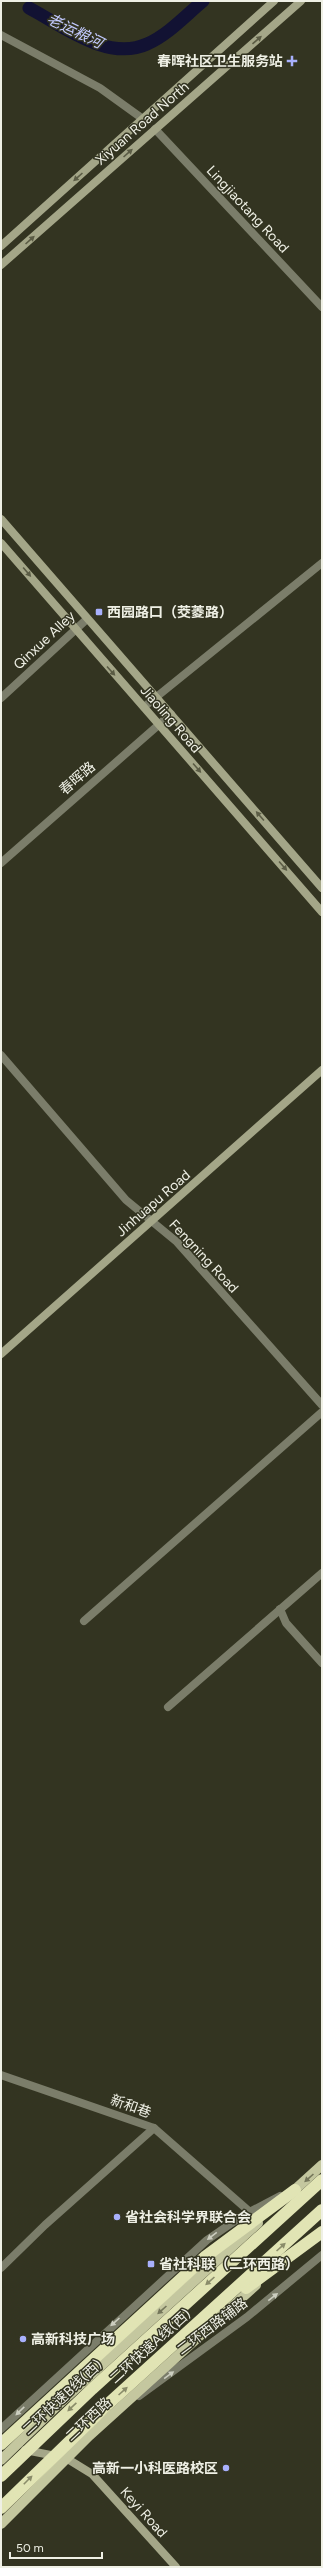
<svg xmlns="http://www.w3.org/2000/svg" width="323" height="2568" font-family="Figtree,'Noto Sans SC',sans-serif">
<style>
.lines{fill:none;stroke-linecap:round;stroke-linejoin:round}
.canal{stroke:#121233;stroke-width:13}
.street{stroke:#7b7d6a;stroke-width:8}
.secondary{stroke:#a4a688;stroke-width:8}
.primary{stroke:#c4c79f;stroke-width:10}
.highway{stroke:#e1e4b4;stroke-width:12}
.highway-bridge{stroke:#e1e4b4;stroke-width:12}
.oneway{fill:#5b5c45}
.oneway2{fill:#74765a}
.oneway3{fill:#cccec0}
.oneway4{fill:#8a8c6a}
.poi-dot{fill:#a8b0fc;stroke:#333421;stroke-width:1.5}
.labels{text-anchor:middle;stroke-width:3;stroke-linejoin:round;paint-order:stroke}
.poi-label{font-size:14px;font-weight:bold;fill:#eff0e5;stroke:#333421;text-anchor:start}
.street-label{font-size:14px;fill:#eff0e5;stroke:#333421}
.water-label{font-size:15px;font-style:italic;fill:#c2c9fe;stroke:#333421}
</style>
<rect width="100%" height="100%" fill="#333421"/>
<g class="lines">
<!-- canal -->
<path class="canal" d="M29,8C63,26 108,62 147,44C168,35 186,15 203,1"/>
<!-- street -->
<g class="street">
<polyline points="1,35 100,88 143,119"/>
<polyline points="155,129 322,307"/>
<polyline points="1,698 87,619"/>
<polyline points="144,707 322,563"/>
<polyline points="1,863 171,714"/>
<polyline points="1,1055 126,1200 177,1242 322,1405"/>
<polyline points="280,1609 286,1623 322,1663"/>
<polyline points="84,1621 322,1412"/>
<polyline points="168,1707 322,1573"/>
<polyline points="1,2075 154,2128 250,2212"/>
<polyline points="1,2268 45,2225 154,2128"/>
<polyline points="139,2396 247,2317 322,2255"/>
<polyline points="1,2429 207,2240 242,2216 280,2196"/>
</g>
<!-- secondary -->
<g class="secondary">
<polyline points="1,246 274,1"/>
<polyline points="1,265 301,1"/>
<polyline points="1,519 322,888"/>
<polyline points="1,543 322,912"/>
<polyline points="1,1354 322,1070"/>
<polyline points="25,2450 66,2458 92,2474 176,2567"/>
</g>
<!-- primary -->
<g class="primary">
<polyline points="289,2195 322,2165"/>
<polyline points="1,2460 59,2404 258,2223"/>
<polyline points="1,2524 89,2436 256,2285"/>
</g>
<!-- highway -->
<polyline class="highway" points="1,2444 206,2256 295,2190"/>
<!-- highway-bridge -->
<g class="highway-bridge">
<polyline points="246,2288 322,2232"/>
<polyline points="1,2476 92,2389 322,2180"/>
<polyline points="1,2508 107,2405 322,2210"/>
</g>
</g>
<!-- one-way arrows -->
<defs><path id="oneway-solid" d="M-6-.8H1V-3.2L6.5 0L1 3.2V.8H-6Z"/></defs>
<g class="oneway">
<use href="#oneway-solid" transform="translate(257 40) rotate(-41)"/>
<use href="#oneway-solid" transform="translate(128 153) rotate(-42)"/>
<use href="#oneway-solid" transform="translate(78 177) rotate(138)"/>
<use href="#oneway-solid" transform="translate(30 240) rotate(-42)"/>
<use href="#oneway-solid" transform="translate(27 572) rotate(50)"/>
<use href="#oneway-solid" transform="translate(111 671) rotate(48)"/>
<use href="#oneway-solid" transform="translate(197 768) rotate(49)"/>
<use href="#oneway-solid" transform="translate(260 816) rotate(-131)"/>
<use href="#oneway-solid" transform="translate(283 866) rotate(49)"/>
</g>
<g class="oneway2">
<use href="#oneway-solid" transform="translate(309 2178) rotate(138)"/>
<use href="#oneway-solid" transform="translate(162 2310) rotate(138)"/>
</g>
<g class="oneway3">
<use href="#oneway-solid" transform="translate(212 2236) rotate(143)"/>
<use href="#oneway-solid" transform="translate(273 2297) rotate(-38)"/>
<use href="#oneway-solid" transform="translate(115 2322) rotate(138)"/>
<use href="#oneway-solid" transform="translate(169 2375) rotate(-36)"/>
<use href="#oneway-solid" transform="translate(20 2411) rotate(136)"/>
</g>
<g class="oneway4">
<use href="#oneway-solid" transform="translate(281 2247) rotate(-42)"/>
<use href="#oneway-solid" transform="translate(210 2281) rotate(138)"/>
<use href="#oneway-solid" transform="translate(123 2391) rotate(-42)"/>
<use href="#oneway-solid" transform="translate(72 2407) rotate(137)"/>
<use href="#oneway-solid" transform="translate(28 2480) rotate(-45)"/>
</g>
<!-- markers -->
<g class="poi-dot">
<path d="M290 55h4v4h4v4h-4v4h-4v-4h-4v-4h4z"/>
<rect x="95" y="608" width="8" height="8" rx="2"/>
<circle cx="117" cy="2217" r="4"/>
<rect x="147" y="2260" width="8" height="8" rx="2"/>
<circle cx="23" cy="2339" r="4"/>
<circle cx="226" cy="2468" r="4"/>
</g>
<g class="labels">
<!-- poi labels -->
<g class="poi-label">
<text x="283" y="66" text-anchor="end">春晖社区卫生服务站</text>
<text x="107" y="617">西园路口（茭菱路）</text>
<text x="125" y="2222">省社会科学界联合会</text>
<text x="159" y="2269">省社科联（二环西路）</text>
<text x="31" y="2344">高新科技广场</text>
<text x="218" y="2473" text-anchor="end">高新一小科医路校区</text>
</g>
<!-- street labels -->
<g class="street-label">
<text transform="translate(142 123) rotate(-41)" y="5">Xiyuan Road North</text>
<text transform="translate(248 209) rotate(47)" y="5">Lingjiaotang Road</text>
<text transform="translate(44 640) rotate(-43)" y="5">Qinxue Alley</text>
<text transform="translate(171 719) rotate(49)" y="5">Jiaoling Road</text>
<text transform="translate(77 778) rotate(-41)" y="5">春晖路</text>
<text transform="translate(153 1203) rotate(-41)" y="5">Jinhuapu Road</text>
<text transform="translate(204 1256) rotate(47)" y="5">Fengning Road</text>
<text transform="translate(131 2106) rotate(20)" y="5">新和巷</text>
<text transform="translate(212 2326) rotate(-37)" y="5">二环西路辅路</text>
<text transform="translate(150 2346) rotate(-42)" y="5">二环快速A线(西)</text>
<text transform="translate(62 2397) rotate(-43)" y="5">二环快速B线(西)</text>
<text transform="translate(88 2419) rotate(-43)" y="5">二环西路</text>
<text transform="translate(144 2512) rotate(48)" y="5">Keyi Road</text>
</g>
<!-- water labels -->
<g class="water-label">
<text transform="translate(75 31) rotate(26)" y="5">老运粮河</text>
</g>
</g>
<!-- border -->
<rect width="323" height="2568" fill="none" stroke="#eff0e5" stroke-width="4"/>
<!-- scale -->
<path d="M10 2552v6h92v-6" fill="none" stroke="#eff0e5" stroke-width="2"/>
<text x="16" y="2552" font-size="12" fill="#eff0e5" stroke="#333421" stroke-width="3" paint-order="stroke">50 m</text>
</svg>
